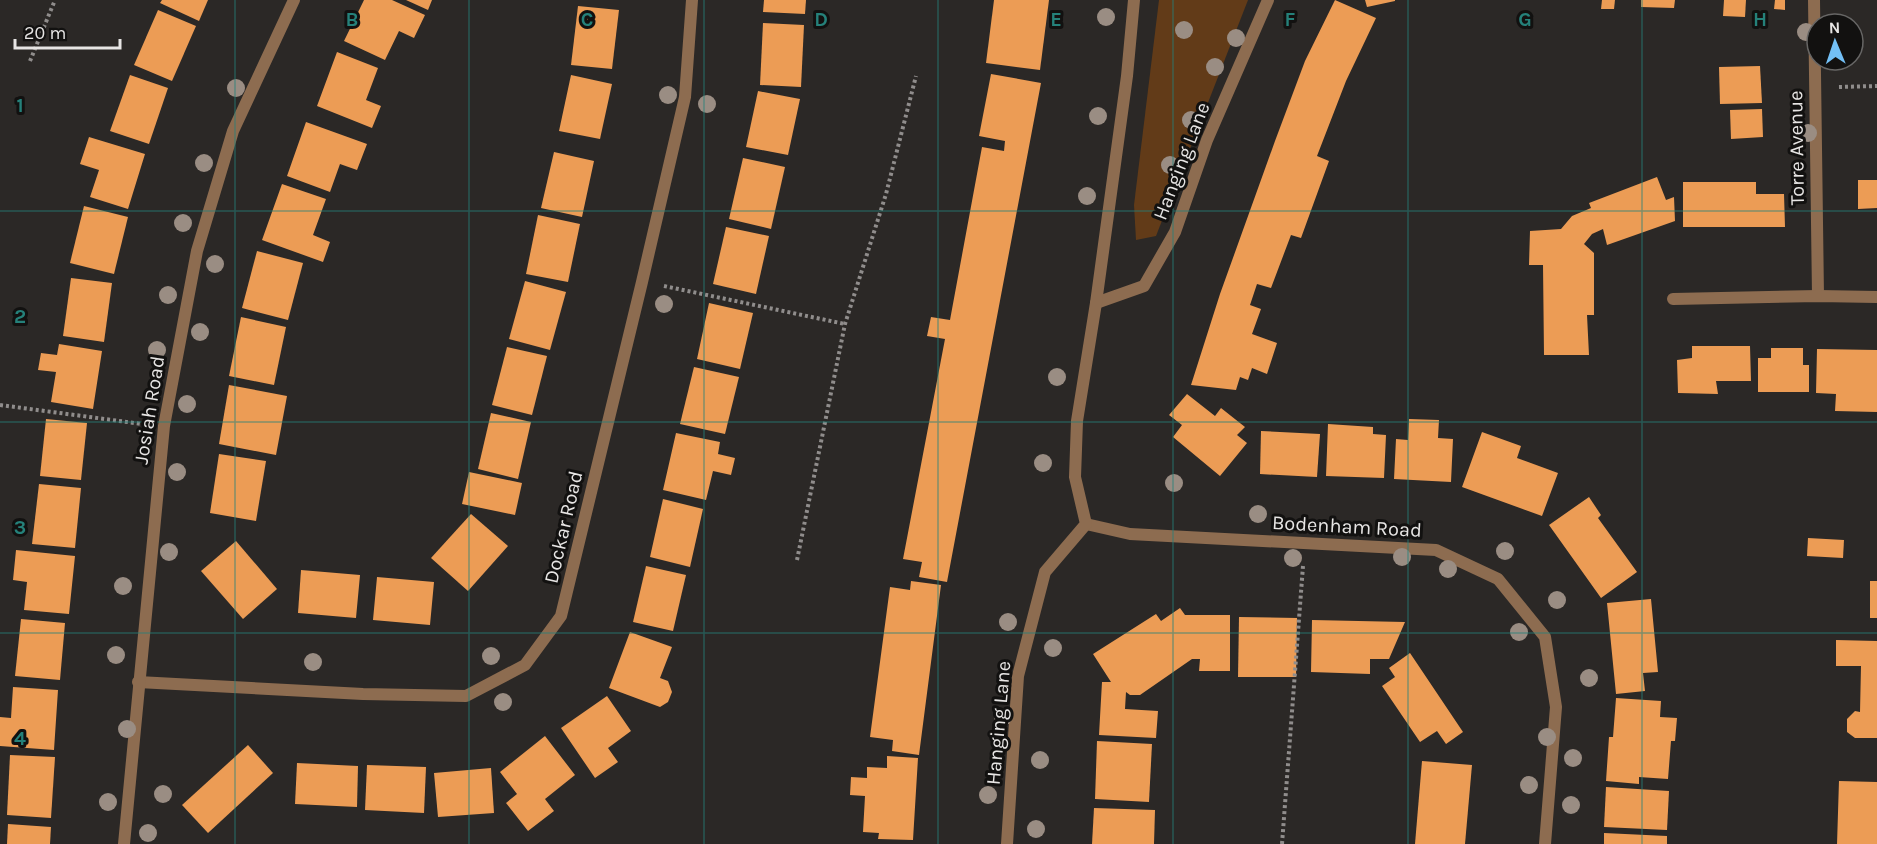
<svg xmlns="http://www.w3.org/2000/svg" width="1877" height="844" font-family="Karla,sans-serif">
<style>
.green{fill:#623b18}
.building{fill:#ec9c55}
.lines{fill:none;stroke-linecap:round;stroke-linejoin:round}
.path{stroke:#908d8c;stroke-width:4;stroke-dasharray:3 3;stroke-linecap:butt}
.minor{stroke:#8d6c50;stroke-width:12}
.tertiary{stroke:#8d6c50;stroke-width:12}
.tree{fill:#9a8d83}
.grid{fill:none;stroke:#25817a;stroke-width:1.5;stroke-opacity:0.55}
.labels{text-anchor:middle;stroke-width:6;stroke-linejoin:round;paint-order:stroke}
.street-label{font-size:20px;fill:#e7e5e4;stroke:#121110}
.grid-label{font-size:20px;text-anchor:middle;font-weight:bold;fill:#25817a;stroke:#121110;stroke-width:6;stroke-linejoin:round;paint-order:stroke}
</style>
<rect width="100%" height="100%" fill="#2b2826"/>
<!-- green -->
<polygon class="green" points="1159,0 1248,0 1156,236 1136,240 1134,205"/>
<!-- building -->
<g class="building">
<polygon points="162,0 208,0 199,21 160,3"/>
<polygon points="364,0 392,0 425,15 414,38 399,31 385,60 344,41"/>
<polygon points="406,0 432,0 428,10"/>
<polygon points="764,0 806,0 805,14 763,12"/>
<polygon points="994,0 1049,0 1040,70 986,63"/>
<polygon points="1335,0 1376,18 1346,81 1317,156 1329,161 1301,238 1291,235 1271,288 1257,284 1250,305 1261,309 1252,334 1277,343 1267,374 1252,368 1248,380 1240,377 1236,390 1191,385 1220,294 1275,141 1305,61"/>
<polygon points="1365,0 1395,0 1395,1 1367,7"/>
<polygon points="1602,0 1615,0 1614,9 1601,9"/>
<polygon points="1641,0 1675,0 1674,8 1641,7"/>
<polygon points="1724,0 1746,0 1745,17 1723,16"/>
<polygon points="1775,0 1785,0 1785,10 1774,9"/>
<polygon points="578,6 619,10 612,69 571,65"/>
<polygon points="158,10 196,26 172,81 134,65"/>
<polygon points="763,23 804,25 801,87 760,85"/>
<polygon points="337,52 378,68 366,100 381,106 372,128 317,106"/>
<polygon points="1760,66 1762,103 1720,104 1719,67"/>
<polygon points="991,74 1041,83 947,582 919,577 922,562 903,559 945,339 927,336 931,317 950,320 982,147 1004,151 1005,141 979,136"/>
<polygon points="130,75 168,88 149,144 110,131"/>
<polygon points="571,75 612,84 600,139 559,131"/>
<polygon points="758,91 800,99 788,155 746,147"/>
<polygon points="1762,109 1763,137 1731,139 1730,110"/>
<polygon points="306,122 367,144 357,170 340,164 330,192 287,176"/>
<polygon points="89,137 145,154 128,209 90,197 99,170 80,164"/>
<polygon points="554,152 594,161 582,217 541,208"/>
<polygon points="743,158 785,167 771,229 729,219"/>
<polygon points="1657,177 1666,200 1674,197 1675,221 1607,245 1603,229 1592,234 1584,244 1594,253 1594,315 1587,315 1589,355 1544,355 1543,265 1529,265 1530,231 1561,229 1572,216 1591,208 1589,203"/>
<polygon points="1858,180 1877,180 1877,208 1858,209"/>
<polygon points="1683,182 1756,182 1756,194 1784,194 1785,227 1683,227"/>
<polygon points="282,184 326,199 313,235 330,242 323,262 262,240"/>
<polygon points="84,206 128,217 114,274 70,263"/>
<polygon points="538,215 580,224 568,282 526,274"/>
<polygon points="726,227 769,236 756,294 713,284"/>
<polygon points="257,251 303,263 288,320 242,308"/>
<polygon points="71,278 112,283 104,342 63,336"/>
<polygon points="525,281 566,292 550,350 509,339"/>
<polygon points="709,303 753,313 740,369 697,359"/>
<polygon points="241,317 286,327 274,385 229,376"/>
<polygon points="59,344 102,351 93,409 51,402 56,372 38,370 41,353 57,355"/>
<polygon points="1692,346 1750,346 1751,381 1716,381 1718,394 1678,393 1677,360 1692,358"/>
<polygon points="507,347 547,356 532,415 492,405"/>
<polygon points="1771,348 1803,348 1803,365 1809,365 1809,392 1758,392 1758,358 1771,358"/>
<polygon points="1817,349 1877,350 1877,412 1835,411 1836,394 1816,393"/>
<polygon points="694,367 739,377 725,434 680,424"/>
<polygon points="229,385 287,396 276,455 219,444"/>
<polygon points="1187,394 1215,416 1221,408 1245,427 1237,435 1247,443 1220,476 1173,437 1182,425 1169,415"/>
<polygon points="491,413 531,422 518,479 478,469"/>
<polygon points="46,419 87,423 81,480 40,476"/>
<polygon points="1409,419 1439,420 1438,438 1453,439 1451,482 1394,479 1396,439 1408,440"/>
<polygon points="1328,424 1373,427 1373,434 1386,435 1384,478 1326,476"/>
<polygon points="1261,431 1320,434 1317,477 1260,474"/>
<polygon points="1482,432 1521,446 1517,458 1558,473 1542,516 1462,487"/>
<polygon points="676,433 720,442 718,454 735,458 731,475 713,471 706,500 663,490"/>
<polygon points="219,454 266,461 256,521 210,513"/>
<polygon points="469,472 522,483 515,515 462,504"/>
<polygon points="39,484 81,488 75,548 32,544"/>
<polygon points="1589,497 1601,515 1598,518 1637,572 1601,598 1549,525"/>
<polygon points="663,499 703,509 690,567 650,557"/>
<polygon points="471,514 508,546 468,591 431,558"/>
<polygon points="1808,538 1844,540 1843,558 1807,556"/>
<polygon points="236,541 277,589 243,619 201,571"/>
<polygon points="16,550 75,556 69,614 24,610 27,582 13,580"/>
<polygon points="646,566 686,575 673,631 633,622"/>
<polygon points="301,570 360,575 356,618 298,613"/>
<polygon points="377,577 434,582 430,625 373,620"/>
<polygon points="911,581 941,585 919,755 892,751 893,740 870,737 890,587 910,590"/>
<rect x="1870" y="581" width="7" height="37"/>
<polygon points="1651,599 1658,672 1643,673 1645,691 1616,694 1607,603"/>
<polygon points="1180,608 1185,615 1230,615 1230,671 1199,671 1200,659 1192,659 1140,695 1130,695 1126,692 1125,709 1158,711 1156,738 1099,735 1102,682 1111,682 1093,654 1156,614 1161,621"/>
<polygon points="1239,617 1297,618 1296,677 1238,677"/>
<polygon points="21,619 65,623 60,680 15,676"/>
<polygon points="1312,620 1405,622 1389,659 1370,659 1370,674 1311,672"/>
<polygon points="630,632 672,647 660,678 668,681 672,692 668,702 660,707 609,688"/>
<polygon points="1836,640 1877,641 1877,738 1855,738 1847,732 1847,719 1855,711 1860,712 1861,666 1836,666"/>
<polygon points="1410,653 1463,732 1446,744 1437,731 1420,742 1382,686 1395,677 1389,668"/>
<polygon points="13,687 58,690 54,750 0,746 0,717 11,718"/>
<polygon points="607,696 631,731 608,748 618,762 595,778 561,728"/>
<polygon points="1616,698 1661,701 1660,717 1677,718 1675,741 1671,741 1668,779 1639,777 1639,784 1606,781 1609,737 1613,737"/>
<polygon points="545,736 575,775 545,799 554,811 528,831 506,803 517,794 500,772"/>
<polygon points="1097,741 1152,744 1149,802 1095,799"/>
<polygon points="248,745 273,773 208,833 182,805"/>
<polygon points="10,755 55,757 51,818 7,815"/>
<polygon points="887,756 918,758 913,840 878,839 879,833 863,832 865,796 850,795 851,777 867,778 867,767 887,768"/>
<polygon points="1422,761 1472,765 1465,844 1415,844"/>
<polygon points="297,763 358,766 357,807 295,804"/>
<polygon points="367,765 426,767 424,813 365,810"/>
<polygon points="491,768 494,813 438,817 434,773"/>
<polygon points="1839,781 1877,782 1877,844 1837,844"/>
<polygon points="1606,787 1669,791 1667,830 1604,827"/>
<polygon points="1094,808 1155,810 1154,844 1092,844"/>
<polygon points="8,824 51,827 50,844 7,844"/>
<polygon points="1604,833 1667,836 1667,844 1604,844"/>
</g>
<g class="lines">
<!-- path -->
<g class="path">
<polyline points="30,61 55,0"/>
<polyline points="1839,87 1877,86"/>
<polyline points="664,286 845,324"/>
<polyline points="0,405 142,424"/>
<polyline points="797,560 845,324 886,194 916,76"/>
<polyline points="1282,844 1303,566"/>
</g>
<!-- minor -->
<g class="minor">
<polyline points="1814,0 1818,296"/>
<polyline points="1673,299 1818,296 1877,297"/>
<polyline points="1096,303 1144,286 1175,232 1207,140 1268,0"/>
<polyline points="1086,524 1130,534 1436,550 1498,579 1545,637 1556,707 1545,844"/>
<polyline points="138,682 363,694 466,696 525,665 561,616 642,282 685,97 692,0"/>
<polyline points="124,844 164,426 197,251 233,131 294,0"/>
</g>
<!-- tertiary -->
<polyline class="tertiary" points="1007,844 1018,676 1045,572 1086,524 1075,477 1077,421 1096,303 1127,76 1134,0"/>
</g>
<!-- trees -->
<g class="tree">
<circle cx="1106" cy="17" r="9"/>
<circle cx="1184" cy="30" r="9"/>
<circle cx="1806" cy="32" r="9"/>
<circle cx="1236" cy="38" r="9"/>
<circle cx="1215" cy="67" r="9"/>
<circle cx="236" cy="88" r="9"/>
<circle cx="668" cy="95" r="9"/>
<circle cx="707" cy="104" r="9"/>
<circle cx="1098" cy="116" r="9"/>
<circle cx="1191" cy="120" r="9"/>
<circle cx="1808" cy="133" r="9"/>
<circle cx="204" cy="163" r="9"/>
<circle cx="1170" cy="165" r="9"/>
<circle cx="1087" cy="196" r="9"/>
<circle cx="183" cy="223" r="9"/>
<circle cx="215" cy="264" r="9"/>
<circle cx="168" cy="295" r="9"/>
<circle cx="664" cy="304" r="9"/>
<circle cx="200" cy="332" r="9"/>
<circle cx="157" cy="350" r="9"/>
<circle cx="1057" cy="377" r="9"/>
<circle cx="187" cy="404" r="9"/>
<circle cx="1043" cy="463" r="9"/>
<circle cx="177" cy="472" r="9"/>
<circle cx="1174" cy="483" r="9"/>
<circle cx="1258" cy="514" r="9"/>
<circle cx="1505" cy="551" r="9"/>
<circle cx="169" cy="552" r="9"/>
<circle cx="1402" cy="557" r="9"/>
<circle cx="1293" cy="558" r="9"/>
<circle cx="1448" cy="569" r="9"/>
<circle cx="123" cy="586" r="9"/>
<circle cx="1557" cy="600" r="9"/>
<circle cx="1008" cy="622" r="9"/>
<circle cx="1519" cy="632" r="9"/>
<circle cx="1053" cy="648" r="9"/>
<circle cx="116" cy="655" r="9"/>
<circle cx="491" cy="656" r="9"/>
<circle cx="313" cy="662" r="9"/>
<circle cx="1589" cy="678" r="9"/>
<circle cx="503" cy="702" r="9"/>
<circle cx="1003" cy="717" r="9"/>
<circle cx="127" cy="729" r="9"/>
<circle cx="1547" cy="737" r="9"/>
<circle cx="1573" cy="758" r="9"/>
<circle cx="1040" cy="760" r="9"/>
<circle cx="1529" cy="785" r="9"/>
<circle cx="163" cy="794" r="9"/>
<circle cx="988" cy="795" r="9"/>
<circle cx="108" cy="802" r="9"/>
<circle cx="1571" cy="805" r="9"/>
<circle cx="1036" cy="829" r="9"/>
<circle cx="148" cy="833" r="9"/>
</g>
<!-- grid -->
<path class="grid" d="M235,0V844M469,0V844M704,0V844M938,0V844M1173,0V844M1408,0V844M1642,0V844M0,211H1877M0,422H1877M0,633H1877"/>
<g class="labels">
<!-- street labels -->
<g class="street-label">
<text transform="translate(1796 148) rotate(-91)" y="7">Torre Avenue</text>
<text transform="translate(1181 161) rotate(-69)" y="7">Hanging Lane</text>
<text transform="translate(149 410) rotate(-81)" y="7">Josiah Road</text>
<text transform="translate(1347 526) rotate(3)" y="7">Bodenham Road</text>
<text transform="translate(563 527) rotate(-77)" y="7">Dockar Road</text>
<text transform="translate(998 723) rotate(-85)" y="7">Hanging Lane</text>
</g>
</g>
<g class="grid-label">
<text x="352" y="26">B</text>
<text x="587" y="26">C</text>
<text x="821" y="26">D</text>
<text x="1056" y="26">E</text>
<text x="1290" y="26">F</text>
<text x="1525" y="26">G</text>
<text x="1760" y="26">H</text>
<text x="20" y="112">1</text>
<text x="20" y="323">2</text>
<text x="20" y="534">3</text>
<text x="20" y="745">4</text>
</g>
<!-- north arrow -->
<g transform="translate(1835 42) rotate(358)"><circle r="28" fill="#121110" stroke="#676665" stroke-width="1.5"/>
<path d="M0-4.5L10 22L0 15L-10 22Z" fill="#73c0f6"/>
<text y="-9" font-size="16" font-weight="bold" text-anchor="middle" fill="#e7e5e4">N</text>
</g>
<!-- scale -->
<path d="M15 39v9h105v-9" fill="none" stroke="#e7e5e4" stroke-width="3"/>
<text x="24" y="39" font-size="18" fill="#e7e5e4" stroke="#121110" stroke-width="4.5" paint-order="stroke">20 m</text>
</svg>
